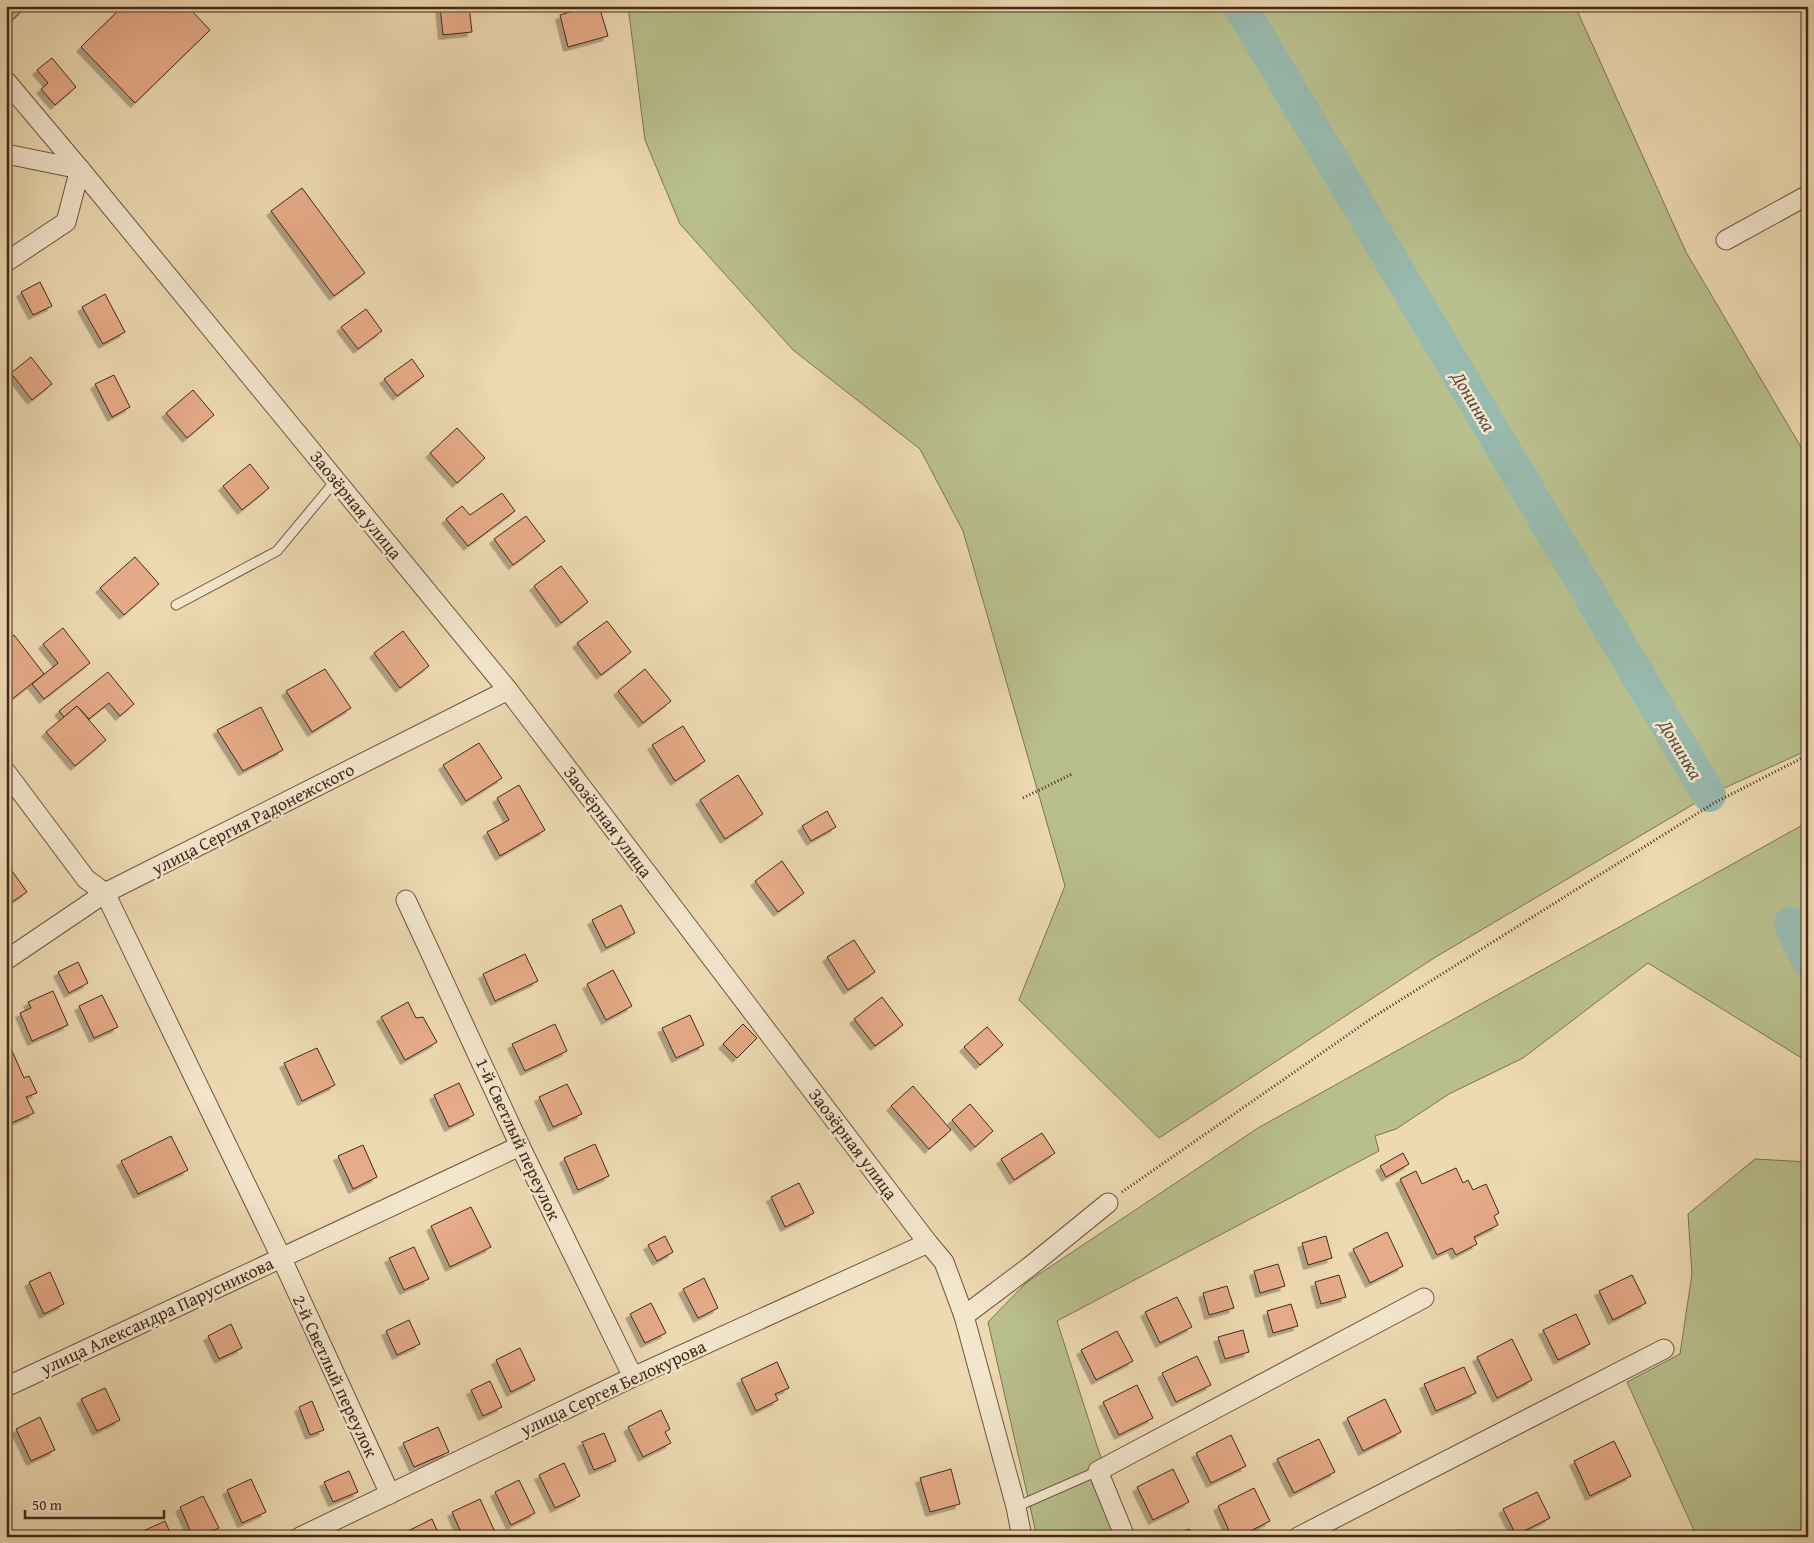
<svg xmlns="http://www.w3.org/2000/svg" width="1814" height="1543" font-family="'Gentium Book Plus',serif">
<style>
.green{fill:#b8bf8d;stroke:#7e7453}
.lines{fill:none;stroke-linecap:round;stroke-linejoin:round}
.river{stroke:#99baae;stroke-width:34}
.building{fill:#e6ab88;stroke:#442819;filter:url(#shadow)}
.service-casing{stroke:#6e543f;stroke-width:11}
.minor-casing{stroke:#6e543f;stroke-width:21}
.path{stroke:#442819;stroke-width:3;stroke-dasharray:1 2.5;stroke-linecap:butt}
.service{stroke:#f3e6cd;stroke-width:9}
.minor{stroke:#f3e6cd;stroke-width:19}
.labels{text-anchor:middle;stroke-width:5;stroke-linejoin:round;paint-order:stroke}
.street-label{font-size:18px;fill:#442819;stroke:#f3e6cd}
.water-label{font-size:19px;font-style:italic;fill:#594c3e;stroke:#f3e6cd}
</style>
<defs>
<filter id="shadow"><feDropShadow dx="-4.5" dy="4.5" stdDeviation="0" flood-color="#0004"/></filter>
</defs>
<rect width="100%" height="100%" fill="#edd9b2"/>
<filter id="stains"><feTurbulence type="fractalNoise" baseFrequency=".004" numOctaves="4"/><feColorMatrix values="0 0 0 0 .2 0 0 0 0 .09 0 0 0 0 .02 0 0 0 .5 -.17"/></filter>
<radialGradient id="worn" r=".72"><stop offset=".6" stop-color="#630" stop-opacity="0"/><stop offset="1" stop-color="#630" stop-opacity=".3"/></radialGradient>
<!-- green -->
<g class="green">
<polygon points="628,6 1575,6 1686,252 1808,459 1808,750 1709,795 1434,958 1159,1138 1019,1000 1065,886 963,531 920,449 793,350 680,224 645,140"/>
<polygon points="1808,822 1808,1062 1648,963 1523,1058 1449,1094 1396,1129 1375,1136 1379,1151 1057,1321 1098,1449 1131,1537 1037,1537 988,1322 1026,1283 1258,1128"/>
<polygon points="1755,1159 1808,1162 1808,1537 1697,1537 1627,1382 1680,1354 1692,1274 1688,1214"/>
</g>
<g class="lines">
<!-- river -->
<g class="river">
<polyline points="1240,6 1709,795"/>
<polyline points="1791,924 1808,961"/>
</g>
</g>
<!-- building -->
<g class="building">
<polygon points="6,6 20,6 23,10 9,23 6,20"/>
<polygon points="123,6 187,6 210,30 135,103 81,47"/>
<polygon points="440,6 469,6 472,32 443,35"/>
<polygon points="590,6 599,6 608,36 568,47 560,15"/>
<polygon points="52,58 76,87 55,105 41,89 48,83 37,70"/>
<polygon points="302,188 365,273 334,296 271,211"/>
<polygon points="40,282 52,306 33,315 21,292"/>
<polygon points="105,294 125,332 103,344 82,307"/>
<polygon points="366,309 382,331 358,349 341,327"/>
<polygon points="31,357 52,384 32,400 11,373"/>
<polygon points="412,359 424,376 397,396 384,379"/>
<polygon points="114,375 130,407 112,417 95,384"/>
<polygon points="193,390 214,415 187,438 166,413"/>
<polygon points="457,428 485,458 457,483 430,453"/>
<polygon points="250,464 269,488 242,510 223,486"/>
<polygon points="502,493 515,511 468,546 446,519 462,506 470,515"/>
<polygon points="526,516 545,541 513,565 494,539"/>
<polygon points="135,557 159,584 124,615 100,588"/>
<polygon points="561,566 588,602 561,623 534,586"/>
<polygon points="607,621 631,652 601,675 577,643"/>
<polygon points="63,628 90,663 44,699 32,684 58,663 43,644"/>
<polygon points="403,631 429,666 400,688 374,653"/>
<polygon points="14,635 44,674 11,700 6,693 6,641"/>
<polygon points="325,669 351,708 312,732 286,691"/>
<polygon points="645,669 671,701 643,723 618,691"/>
<polygon points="108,672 134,704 120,716 109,703 89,719 77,706 64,717 59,711"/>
<polygon points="77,706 106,740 75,766 46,732"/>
<polygon points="261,707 283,750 243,771 217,730"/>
<polygon points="683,726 705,761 675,781 652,745"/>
<polygon points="479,743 502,778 466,801 443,765"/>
<polygon points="738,775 763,814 725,839 700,800"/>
<polygon points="519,785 545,830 500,856 487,832 509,820 497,798"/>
<polygon points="827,811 836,827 811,841 802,826"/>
<polygon points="782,861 804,893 778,912 755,881"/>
<polygon points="7,864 27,892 6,906 6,865"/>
<polygon points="621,905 635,933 606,948 592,920"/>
<polygon points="854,940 875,972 848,990 827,957"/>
<polygon points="525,954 538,981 495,1001 483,974"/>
<polygon points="78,962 88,983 69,993 58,972"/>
<polygon points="613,970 632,1006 606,1020 587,984"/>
<polygon points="53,991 68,1025 32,1041 20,1013 31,1008 28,1002"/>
<polygon points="102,995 118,1027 94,1038 79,1006"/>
<polygon points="882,997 903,1025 875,1046 854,1019"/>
<polygon points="408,1002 416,1018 423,1017 437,1042 405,1060 381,1017"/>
<polygon points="690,1015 704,1045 676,1058 662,1028"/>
<polygon points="555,1024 567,1051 525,1071 512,1044"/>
<polygon points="743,1024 757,1038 737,1058 723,1044"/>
<polygon points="987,1027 1003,1045 980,1065 964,1047"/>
<polygon points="9,1044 24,1078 29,1076 37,1093 26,1097 34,1113 9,1124 6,1117 6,1045"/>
<polygon points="317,1048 335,1085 302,1101 284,1063"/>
<polygon points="459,1083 474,1115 449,1127 434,1095"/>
<polygon points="567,1084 582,1114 553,1127 539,1097"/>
<polygon points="913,1086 951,1130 929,1149 891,1106"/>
<polygon points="970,1104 993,1131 975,1147 952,1120"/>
<polygon points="1042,1133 1055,1153 1014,1180 1001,1159"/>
<polygon points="171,1136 188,1170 138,1194 121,1161"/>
<polygon points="595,1144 609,1176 578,1190 564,1158"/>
<polygon points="363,1145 377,1177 353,1189 338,1156"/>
<polygon points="1403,1153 1409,1164 1386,1177 1380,1166"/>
<polygon points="1456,1168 1463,1183 1468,1180 1473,1190 1486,1184 1499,1213 1494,1216 1498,1225 1474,1237 1477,1244 1456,1255 1452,1248 1437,1255 1400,1179 1416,1171 1422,1184"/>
<polygon points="799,1183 814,1213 785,1227 771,1197"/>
<polygon points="471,1207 491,1247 450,1267 431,1226"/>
<polygon points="1387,1232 1403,1266 1370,1283 1353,1249"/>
<polygon points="665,1236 673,1252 657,1261 648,1245"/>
<polygon points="1326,1236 1332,1258 1308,1265 1302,1243"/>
<polygon points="414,1247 429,1279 404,1290 389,1258"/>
<polygon points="1278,1264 1285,1286 1260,1293 1254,1271"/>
<polygon points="50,1272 64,1304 44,1314 29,1282"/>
<polygon points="1339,1275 1346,1297 1321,1304 1315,1282"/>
<polygon points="1632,1275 1646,1303 1613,1320 1599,1291"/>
<polygon points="704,1278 718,1308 698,1318 683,1289"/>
<polygon points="1227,1286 1234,1308 1209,1315 1203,1293"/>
<polygon points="1177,1297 1192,1327 1160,1343 1145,1312"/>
<polygon points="651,1303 666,1333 645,1343 630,1314"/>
<polygon points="1291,1304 1298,1326 1273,1333 1267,1311"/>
<polygon points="1576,1314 1590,1344 1558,1360 1543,1330"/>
<polygon points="409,1320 420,1344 397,1355 386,1331"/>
<polygon points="231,1324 242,1348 219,1359 208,1336"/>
<polygon points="1243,1330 1249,1352 1225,1359 1218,1337"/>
<polygon points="1117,1331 1133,1361 1096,1380 1081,1350"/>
<polygon points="1512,1339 1532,1380 1497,1398 1477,1357"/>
<polygon points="520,1348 535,1380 511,1392 496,1360"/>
<polygon points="1197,1356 1211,1385 1176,1402 1162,1373"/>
<polygon points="777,1362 789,1388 775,1394 778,1400 756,1411 741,1379"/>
<polygon points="1464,1367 1476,1393 1436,1411 1424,1384"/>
<polygon points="490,1381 502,1407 483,1416 471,1390"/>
<polygon points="1137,1385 1153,1418 1119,1435 1103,1402"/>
<polygon points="105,1388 120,1420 97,1431 81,1399"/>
<polygon points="1385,1399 1401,1432 1363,1451 1347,1418"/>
<polygon points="312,1401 324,1430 310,1435 299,1407"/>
<polygon points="661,1410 670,1429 665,1432 671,1443 643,1457 628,1427"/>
<polygon points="40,1417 55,1450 31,1461 16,1429"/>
<polygon points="438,1427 449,1452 414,1467 403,1443"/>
<polygon points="604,1433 616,1461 594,1470 582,1442"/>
<polygon points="1231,1435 1246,1466 1211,1483 1196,1453"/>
<polygon points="1319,1439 1335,1472 1294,1493 1277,1459"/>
<polygon points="1614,1441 1631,1476 1590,1496 1574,1461"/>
<polygon points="564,1463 580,1496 555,1508 539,1475"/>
<polygon points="951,1469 960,1504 930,1512 920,1478"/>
<polygon points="1173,1469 1189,1502 1153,1520 1137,1487"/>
<polygon points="349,1471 358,1492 333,1502 324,1482"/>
<polygon points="251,1479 266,1512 242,1523 227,1490"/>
<polygon points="519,1480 535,1513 511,1525 495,1492"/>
<polygon points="1254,1488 1270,1521 1239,1537 1232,1537 1218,1506"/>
<polygon points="1537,1492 1550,1518 1516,1535 1503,1509"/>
<polygon points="203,1496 219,1528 200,1537 193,1537 180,1507"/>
<polygon points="480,1499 495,1532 484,1537 463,1537 452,1512"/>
<polygon points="432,1519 440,1537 406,1537 404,1533"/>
<polygon points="165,1521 172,1537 143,1537 141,1532"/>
<polygon points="1189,1529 1193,1537 1173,1537"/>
</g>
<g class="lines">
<defs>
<g id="service">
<polyline points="176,605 277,551 336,480"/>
<polyline points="1016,1507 1098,1471"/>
</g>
<g id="minor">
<polyline points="6,81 80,169 508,690 928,1243 944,1262 964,1316 1016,1507 1022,1537"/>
<polyline points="6,154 80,169"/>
<polyline points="1726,240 1808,195"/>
<polyline points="6,262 66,222 80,169"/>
<polyline points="6,772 86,879 105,893 281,1257 390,1494"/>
<polyline points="406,900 520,1146 633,1377"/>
<polyline points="6,960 105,893 508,690"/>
<polyline points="964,1316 1033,1264 1108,1203"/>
<polyline points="6,1387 520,1146"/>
<polyline points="300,1537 633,1377 928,1243"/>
<polyline points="1125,1537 1098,1471 1424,1298"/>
<polyline points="1298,1537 1664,1349"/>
</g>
</defs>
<!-- service casing -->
<use href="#service" class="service-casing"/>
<!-- minor casing -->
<use href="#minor" class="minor-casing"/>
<!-- path -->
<g class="path">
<polyline points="1023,798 1072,774"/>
<polyline points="1122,1192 1375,1016 1714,803 1808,755"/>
</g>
<!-- service -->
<use href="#service" class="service"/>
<!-- minor -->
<use href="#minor" class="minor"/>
</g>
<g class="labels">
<!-- street labels -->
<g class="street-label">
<text transform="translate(356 505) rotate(51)" y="6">Заозёрная улица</text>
<text transform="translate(253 819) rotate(-27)" y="6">улица Сергия Радонежского</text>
<text transform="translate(608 822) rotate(53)" y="6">Заозёрная улица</text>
<text transform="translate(518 1139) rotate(65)" y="6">1-й Светлый переулок</text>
<text transform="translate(853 1144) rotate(53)" y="6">Заозёрная улица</text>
<text transform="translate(157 1316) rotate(-25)" y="6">улица Александра Парусникова</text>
<text transform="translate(335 1376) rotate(65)" y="6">2-й Светлый переулок</text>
<text transform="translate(613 1388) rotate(-25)" y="6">улица Сергея Белокурова</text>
</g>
<!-- water labels -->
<g class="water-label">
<text transform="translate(1474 401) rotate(59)" y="7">Донинка</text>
<text transform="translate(1681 749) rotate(59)" y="7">Донинка</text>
</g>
</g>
<!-- margin -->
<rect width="1814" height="1543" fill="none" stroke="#edd9b2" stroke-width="25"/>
<rect x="8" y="8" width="1799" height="1528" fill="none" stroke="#442819" stroke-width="2.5"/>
<rect x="12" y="12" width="1789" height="1518" fill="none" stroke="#442819"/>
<!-- scale -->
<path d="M25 1510v8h139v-8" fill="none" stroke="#442819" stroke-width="2.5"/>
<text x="32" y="1510" font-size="15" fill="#442819" stroke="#f3e6cd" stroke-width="4" paint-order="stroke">50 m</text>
<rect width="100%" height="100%" filter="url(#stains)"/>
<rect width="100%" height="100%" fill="url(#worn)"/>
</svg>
